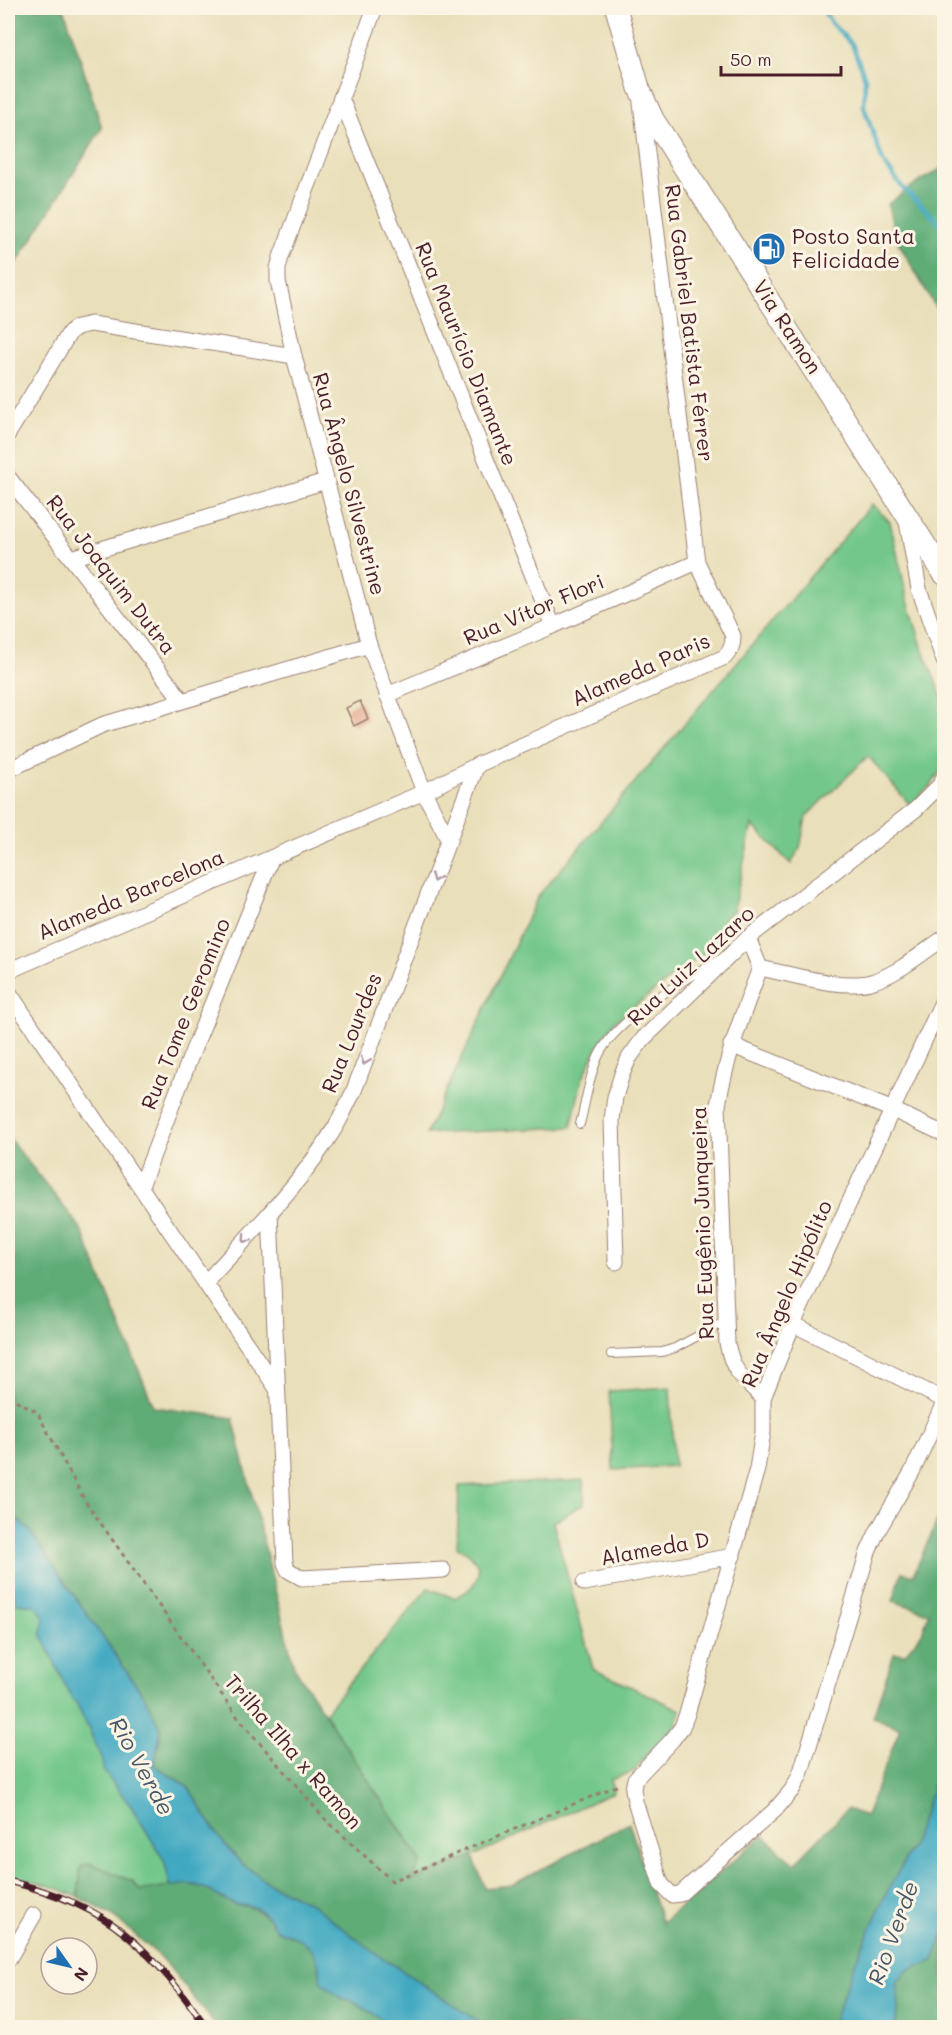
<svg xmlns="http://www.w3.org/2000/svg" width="952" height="2035" font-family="Mali,sans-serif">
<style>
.green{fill:#73c78b;stroke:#5e735b;stroke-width:1.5}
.forest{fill:#5eac77;stroke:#546651;stroke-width:1.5}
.water{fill:#41a9c1;stroke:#466476;stroke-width:1.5}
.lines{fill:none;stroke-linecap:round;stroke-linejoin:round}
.stream{stroke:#41a9c1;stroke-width:4.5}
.building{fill:#e1a085}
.lane-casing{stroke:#9a7f72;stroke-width:10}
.street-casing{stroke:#9a7f72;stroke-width:17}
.secondary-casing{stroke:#9a7f72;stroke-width:23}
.path{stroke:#9a7f72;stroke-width:3;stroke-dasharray:4.5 4.5;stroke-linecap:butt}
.lane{stroke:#fff;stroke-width:8}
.street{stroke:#fff;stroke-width:15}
.secondary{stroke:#fff;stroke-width:21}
.rail-casing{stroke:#4a1f2b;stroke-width:7}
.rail{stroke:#fcf5e5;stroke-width:4.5;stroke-dasharray:14;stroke-linecap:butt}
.oneway{stroke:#ae9aa0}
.labels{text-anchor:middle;stroke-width:6;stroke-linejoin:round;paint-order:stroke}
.poi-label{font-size:21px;fill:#4a1f2b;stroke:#fcf5e5;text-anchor:start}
.street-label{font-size:21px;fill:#4a1f2b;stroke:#fcf5e5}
.water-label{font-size:22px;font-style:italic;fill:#465667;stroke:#fcf5e5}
</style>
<rect width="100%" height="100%" fill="#fcf5e5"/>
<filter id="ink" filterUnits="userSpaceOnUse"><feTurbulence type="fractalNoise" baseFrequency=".0167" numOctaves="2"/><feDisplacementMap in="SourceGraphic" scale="12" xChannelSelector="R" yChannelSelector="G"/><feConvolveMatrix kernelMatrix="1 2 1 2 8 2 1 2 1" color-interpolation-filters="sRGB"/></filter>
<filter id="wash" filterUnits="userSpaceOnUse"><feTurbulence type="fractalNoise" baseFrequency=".008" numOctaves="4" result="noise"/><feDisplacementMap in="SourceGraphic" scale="24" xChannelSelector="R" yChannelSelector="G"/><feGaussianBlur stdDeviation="1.35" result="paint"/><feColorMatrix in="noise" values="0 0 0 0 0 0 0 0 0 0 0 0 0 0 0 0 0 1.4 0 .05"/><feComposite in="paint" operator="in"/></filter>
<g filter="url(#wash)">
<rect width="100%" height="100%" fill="#e9dfba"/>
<!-- green -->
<g class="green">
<polygon points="872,504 890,522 907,597 923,650 944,702 944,766 931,785 910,805 868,756 806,817 800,848 791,864 752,825 733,911 723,919 726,936 614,1022 596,1050 582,1080 571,1127 426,1134 538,896"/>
<polygon points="670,1387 674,1466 613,1470 609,1391"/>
<path d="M584,1480V1504L553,1522L593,1669L681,1710L677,1724L669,1737L652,1749L634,1771L610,1780L614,1792L473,1856L411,1881L421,1860L324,1713L428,1588L454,1598C473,1591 489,1572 469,1554C466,1551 461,1549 457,1547L459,1486Z"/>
<path d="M8,1579L17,1603L36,1605L44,1617L42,1635L69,1694L77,1704L102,1758L104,1771L133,1809L164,1860L171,1887L140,1891L132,1881L81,1866L78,1897C55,1886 32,1880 8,1876Z"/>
</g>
<!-- forest -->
<g class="forest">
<polygon points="8,8 64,8 102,128 8,277"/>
<polygon points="944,167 944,322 895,237 888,204 912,186"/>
<polygon points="8,1137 80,1227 154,1407 233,1418 294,1667 421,1861 411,1881 473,1856 485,1888 512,1885 629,1823 662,1923 763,1835 794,1864 847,1809 866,1816 900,1728 873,1717 894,1653 905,1654 922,1633 929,1613 893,1601 902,1572 913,1575 944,1506 944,1689 941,1699 932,1790 912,1847 884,1898 852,1970 832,2027 487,2027 375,1953 310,1903 270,1884 241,1863 218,1836 189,1788 154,1765 161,1730 145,1698 29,1530 8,1511"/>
<polygon points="90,1863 132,1881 140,1891 186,1883 202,1887 235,1904 254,1908 268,1917 276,1930 296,1936 311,1948 341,1998 356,2002 393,2027 217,2027 162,1958 112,1915 78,1897 81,1866"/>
<polygon points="944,1934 944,2027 894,2028 899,2006 896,1984 908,1970 934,1961"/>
</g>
<!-- water -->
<g class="water">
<path d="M8,1511L29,1530L145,1698L161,1730L154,1765L189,1788L218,1836L241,1863L270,1884L310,1903L375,1953L487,2027H393L356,2002L341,1998L321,1982C319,1949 307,1939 276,1930C270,1920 265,1911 253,1907C247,1905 240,1906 234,1904C207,1894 203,1878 171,1887L164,1860L133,1809L103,1770L102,1758L77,1704L69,1694L42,1635L44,1617L35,1605L17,1603L8,1579Z"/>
<polygon points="944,1689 944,1836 936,1851 944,1886 944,1934 934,1961 908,1970 896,1984 899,2006 894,2027 832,2027 852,1970 884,1898 912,1847 932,1790 941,1699"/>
</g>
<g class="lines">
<!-- stream -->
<polyline class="stream" points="822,8 831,23 852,44 865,78 864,107 883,162 903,188 944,227"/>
</g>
<g id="blocks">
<!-- building -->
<polygon class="building" points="360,701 368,719 354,726 346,708"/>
</g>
</g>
<g filter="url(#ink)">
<use href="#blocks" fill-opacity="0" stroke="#9a7f72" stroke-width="1.5"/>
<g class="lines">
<defs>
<g id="lane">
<path d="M580,1124C586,1101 589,1075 600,1053C619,1018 683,980 718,960"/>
<polyline points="611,1354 662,1352 675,1348 726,1321"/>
</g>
<g id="street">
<polyline points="375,8 281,257 278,268 278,281 294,356 369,645 424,792 449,841"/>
<polyline points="341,98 553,626"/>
<polyline points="8,434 70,332 77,327 91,324 294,356"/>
<polyline points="8,477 182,700"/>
<polyline points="907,522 919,589 944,661"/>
<polyline points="72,558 326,481"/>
<polyline points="387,695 553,626 697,562"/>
<polyline points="8,770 102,725 369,645"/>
<polyline points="748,938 760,968"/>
<path d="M760,968C743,1013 726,1057 718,1105L727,1343C733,1373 742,1377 763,1398"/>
<path d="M760,968C790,974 845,991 874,981C899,973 922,953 944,938"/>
<path d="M8,971L424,792L477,765L725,657C731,650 733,645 733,636L697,562L641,103"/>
<polyline points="8,991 277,1389"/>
<polyline points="944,998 793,1324 763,1398 763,1432 757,1469 687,1714 682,1727 672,1740 635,1779 633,1789 635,1801 661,1884 672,1895 680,1894 775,1810 792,1790 800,1775 868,1552 877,1532 912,1472 944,1403"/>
<polyline points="731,1045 893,1110 944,1134"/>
<polyline points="141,1186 192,1053 271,859"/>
<polyline points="270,1213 285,1563 288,1570 302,1578 443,1570"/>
<polyline points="616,1262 612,1120 615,1097 622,1074 629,1058 643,1039 748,938 916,809 940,785 944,777"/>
<path d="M206,1282C251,1233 301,1184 336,1126C342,1116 347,1104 353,1093L477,765"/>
<polyline points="793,1324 944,1400"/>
<polyline points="584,1583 733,1556"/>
<polyline points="8,1960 34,1915"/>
</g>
<polyline id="secondary" points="616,8 639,88 653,119 944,574"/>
</defs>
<!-- lane casing -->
<use href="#lane" class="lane-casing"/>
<!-- street casing -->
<use href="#street" class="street-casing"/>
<!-- secondary casing -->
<use href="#secondary" class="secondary-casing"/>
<!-- path -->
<polyline class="path" points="8,1396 37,1412 85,1501 239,1719 325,1819 392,1881 619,1785"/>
<!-- lane -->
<use href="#lane" class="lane"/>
<!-- street -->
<use href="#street" class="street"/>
<!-- secondary -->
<use href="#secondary" class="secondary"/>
<defs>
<path id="rail" d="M8,1881C49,1891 92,1906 125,1934C157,1960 183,1994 207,2028"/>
</defs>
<!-- rail casing -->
<use href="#rail" class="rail-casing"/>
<!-- rail -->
<use href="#rail" class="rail"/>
</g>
<!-- one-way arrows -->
<defs><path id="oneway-chevron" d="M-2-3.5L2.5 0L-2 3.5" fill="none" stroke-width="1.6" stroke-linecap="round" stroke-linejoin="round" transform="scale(1.5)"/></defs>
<g class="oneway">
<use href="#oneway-chevron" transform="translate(435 878) rotate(111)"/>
<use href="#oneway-chevron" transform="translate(365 1061) rotate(111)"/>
<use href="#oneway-chevron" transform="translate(246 1239) rotate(133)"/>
</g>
</g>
<!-- icons -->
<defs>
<symbol id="fuel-disc" viewBox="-11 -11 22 22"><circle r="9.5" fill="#1f6fb2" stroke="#fcf5e5"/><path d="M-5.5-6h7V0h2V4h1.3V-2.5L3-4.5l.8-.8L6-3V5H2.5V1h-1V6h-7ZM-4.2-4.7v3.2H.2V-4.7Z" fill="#fff"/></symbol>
</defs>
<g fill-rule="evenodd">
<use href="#fuel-disc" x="750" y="230" width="38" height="38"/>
</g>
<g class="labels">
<!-- poi labels -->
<g class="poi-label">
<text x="792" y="244">Posto Santa<tspan x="792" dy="24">Felicidade</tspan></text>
</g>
<!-- street labels -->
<g class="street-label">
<text transform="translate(689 323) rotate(83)" y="7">Rua Gabriel Batista Férrer</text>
<text transform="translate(787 327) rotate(57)" y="7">Via Ramon</text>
<text transform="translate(466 354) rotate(68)" y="7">Rua Maurício Diamante</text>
<text transform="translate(349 484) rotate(75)" y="7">Rua Ângelo Silvestrine</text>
<text transform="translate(111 575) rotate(52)" y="7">Rua Joaquim Dutra</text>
<text transform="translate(534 610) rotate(-23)" y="7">Rua Vítor Flori</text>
<text transform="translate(641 670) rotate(-24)" y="7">Alameda Paris</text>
<text transform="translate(131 895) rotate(-23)" y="7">Alameda Barcelona</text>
<text transform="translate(691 966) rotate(-43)" y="7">Rua Luiz Lazaro</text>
<text transform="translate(186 1014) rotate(-68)" y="7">Rua Tome Geromino</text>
<text transform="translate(352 1033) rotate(-68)" y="7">Rua Lourdes</text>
<text transform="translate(703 1223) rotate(-92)" y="7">Rua Eugênio Junqueira</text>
<text transform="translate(787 1294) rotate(-67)" y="7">Rua Ângelo Hipólito</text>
<text transform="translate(655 1549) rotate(-10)" y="7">Alameda D</text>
<text transform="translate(293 1752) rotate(49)" y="7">Trilha Ilha x Ramon</text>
</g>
<!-- water labels -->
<g class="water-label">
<text transform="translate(142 1766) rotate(61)" y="8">Rio Verde</text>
<text transform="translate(893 1933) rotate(-70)" y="8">Rio Verde</text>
</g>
</g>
<!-- margin -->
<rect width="952" height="2035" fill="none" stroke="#fcf5e5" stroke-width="30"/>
<!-- north arrow -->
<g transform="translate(69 1966) rotate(124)"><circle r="28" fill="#fcf5e5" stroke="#b59f9b" stroke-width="1.5"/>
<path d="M0-4.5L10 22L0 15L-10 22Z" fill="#1f6fb2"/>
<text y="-9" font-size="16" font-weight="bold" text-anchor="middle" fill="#4a1f2b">N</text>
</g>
<!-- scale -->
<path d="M721 66v9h120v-9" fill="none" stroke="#4a1f2b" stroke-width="3"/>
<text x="730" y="66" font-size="18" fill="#4a1f2b" stroke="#fcf5e5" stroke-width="4.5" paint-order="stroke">50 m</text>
</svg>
